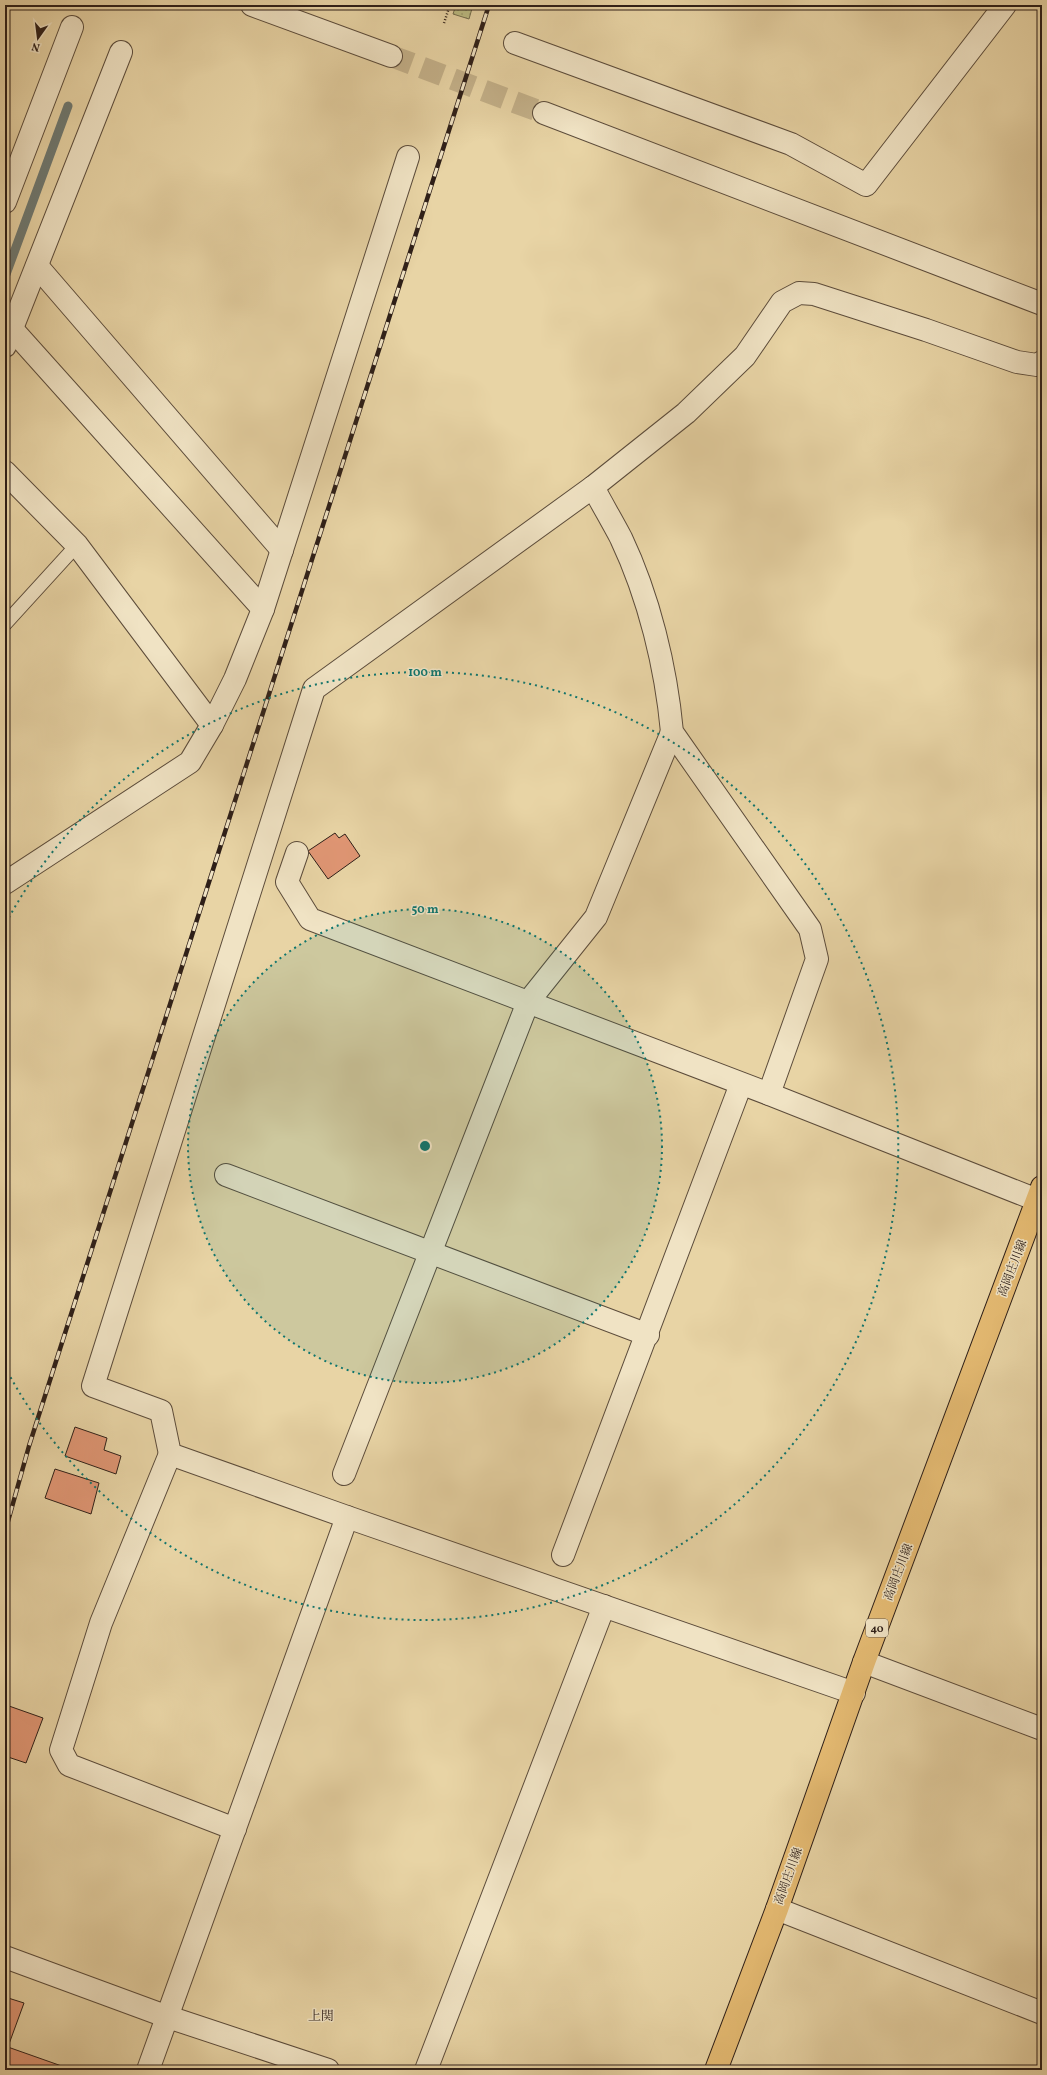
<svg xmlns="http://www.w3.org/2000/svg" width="1047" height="2075" font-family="Vollkorn,'Noto Serif JP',serif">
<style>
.grass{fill:url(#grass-dots);stroke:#746d4d}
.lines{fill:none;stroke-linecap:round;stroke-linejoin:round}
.stream{stroke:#6f7a73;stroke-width:9}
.building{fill:#e09674;stroke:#2e1f18}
.tertiary-tunnel{stroke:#c3b089;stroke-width:22;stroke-dasharray:22 11;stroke-linecap:butt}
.service-casing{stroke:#5c4c3b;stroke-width:15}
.minor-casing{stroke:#5c4c3b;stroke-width:24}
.tertiary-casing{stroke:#5c4c3b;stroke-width:24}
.primary-casing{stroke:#2e1f18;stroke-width:24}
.path{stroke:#2e1f18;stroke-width:2.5;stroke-dasharray:1 2;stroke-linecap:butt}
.service{stroke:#f0e3c4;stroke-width:13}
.minor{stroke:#f0e3c4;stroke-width:22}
.tertiary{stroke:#f0e3c4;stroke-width:22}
.primary{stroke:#e4ba72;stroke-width:22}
.rail-casing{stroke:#2e1f18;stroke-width:4.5}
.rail{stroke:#f0e3c4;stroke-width:3;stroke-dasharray:9;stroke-linecap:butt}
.ring{fill:none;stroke:#0f766e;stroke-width:2;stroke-dasharray:2 4}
.labels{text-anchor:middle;stroke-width:3;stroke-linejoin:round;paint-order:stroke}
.shield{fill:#f0e3c4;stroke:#685a4c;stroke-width:1}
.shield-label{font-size:11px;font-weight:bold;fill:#2e1f18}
.street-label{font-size:12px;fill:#2e1f18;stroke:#f0e3c4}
.neighbourhood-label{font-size:13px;fill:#2e1f18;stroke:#f0e3c4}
.centre{fill:#0f766e;stroke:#f0e3c4;stroke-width:2}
.ring-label{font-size:12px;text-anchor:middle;font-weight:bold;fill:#0f766e;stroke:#f0e3c4;stroke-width:3;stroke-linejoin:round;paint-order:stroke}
</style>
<defs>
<pattern id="grass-dots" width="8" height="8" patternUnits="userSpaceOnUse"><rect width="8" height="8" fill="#bbbb82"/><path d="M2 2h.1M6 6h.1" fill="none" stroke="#a1a070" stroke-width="1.8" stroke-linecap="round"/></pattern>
</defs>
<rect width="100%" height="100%" fill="#e8d4a5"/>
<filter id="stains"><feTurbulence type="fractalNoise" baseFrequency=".005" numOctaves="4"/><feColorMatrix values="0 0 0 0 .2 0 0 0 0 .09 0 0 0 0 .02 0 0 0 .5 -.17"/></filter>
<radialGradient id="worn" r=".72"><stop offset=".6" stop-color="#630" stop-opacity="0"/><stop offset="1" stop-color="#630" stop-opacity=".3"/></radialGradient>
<!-- grass -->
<polygon class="grass" points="456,5 473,5 469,19 453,14"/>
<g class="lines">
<!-- stream -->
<polyline class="stream" points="5,277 68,106"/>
</g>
<!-- building -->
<g class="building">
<polygon points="335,833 339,838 345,834 360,856 328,879 308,851"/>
<polygon points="75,1427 107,1438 104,1450 121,1456 116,1474 65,1456"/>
<polygon points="55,1469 99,1483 91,1514 45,1498"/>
<polygon points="9,1706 43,1718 26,1763 5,1756 5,1718"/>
<polygon points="5,1997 24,2003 9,2044 5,2043"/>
<polygon points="5,2046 73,2070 5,2070"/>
</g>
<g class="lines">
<!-- tertiary-tunnel -->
<polyline class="tertiary-tunnel" points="391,56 544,113"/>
<defs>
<polyline id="service" points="5,624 77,545"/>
<g id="minor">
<polyline points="515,43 791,144 866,185 1005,5"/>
<polyline points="5,202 72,27"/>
<polyline points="37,266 282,550"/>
<polyline points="12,329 263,609"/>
<polyline points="5,346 121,52"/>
<polyline points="5,472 77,545 212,725"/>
<path d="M593,487C602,504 612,521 621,538C649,597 666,667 672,732L810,929L817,959L769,1094"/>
<polyline points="297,853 287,882 310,919 769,1094 1037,1200"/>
<polyline points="5,883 190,762 212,725 235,679 263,609 408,157"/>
<polyline points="226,1175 648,1335"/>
<polyline points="170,1454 101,1623 61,1750 69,1765 235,1829"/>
<polyline points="344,1474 528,1002 596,917 672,732"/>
<polyline points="563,1555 741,1084"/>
<polyline points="864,1662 1042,1729"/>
<polyline points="854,1693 347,1517 170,1454 161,1411 93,1386 314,689 593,487 686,413 745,356 782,302 799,293 814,294 926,330 1017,362 1037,365 1042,362"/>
<polyline points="777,1909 1042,2013"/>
<polyline points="5,1957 168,2017 328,2070"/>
<polyline points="148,2070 347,1517"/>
<polyline points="426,2070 604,1606"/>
</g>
<g id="tertiary">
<polyline points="252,5 391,56"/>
<polyline points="544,113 1042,304"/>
</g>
<polyline id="primary" points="716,2070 777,1909 864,1662 1042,1187"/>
</defs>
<!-- service casing -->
<use href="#service" class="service-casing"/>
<!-- minor casing -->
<use href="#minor" class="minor-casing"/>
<!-- tertiary casing -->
<use href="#tertiary" class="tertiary-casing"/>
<!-- primary casing -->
<use href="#primary" class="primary-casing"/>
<!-- path -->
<polyline class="path" points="444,23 450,5"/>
<!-- service -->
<use href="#service" class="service"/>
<!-- minor -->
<use href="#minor" class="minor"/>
<!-- tertiary -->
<use href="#tertiary" class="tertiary"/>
<!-- primary -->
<use href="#primary" class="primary"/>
<defs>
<polyline id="rail" points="5,1532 29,1446 489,5"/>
</defs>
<!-- rail casing -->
<use href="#rail" class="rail-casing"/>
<!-- rail -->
<use href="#rail" class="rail"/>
</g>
<!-- distance rings -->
<circle cx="425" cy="1146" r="237" fill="#0f766e" fill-opacity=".12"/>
<g class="ring">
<circle cx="425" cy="1146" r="237"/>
<path d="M6 923A474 474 0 1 1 6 1369"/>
</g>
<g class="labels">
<!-- shield labels -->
<rect class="shield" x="866" y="1619" width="22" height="18" rx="3"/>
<g class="shield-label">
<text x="877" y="1632">40</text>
</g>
<!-- street labels -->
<g class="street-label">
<text transform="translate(1012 1268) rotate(-69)" y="4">高岡庄川線</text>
<text transform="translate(898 1572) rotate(-69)" y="4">高岡庄川線</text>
<text transform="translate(788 1876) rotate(-70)" y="4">高岡庄川線</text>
</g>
<!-- neighbourhood labels -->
<g class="neighbourhood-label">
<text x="321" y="2020">上関</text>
</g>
</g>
<circle cx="425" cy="1146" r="6" class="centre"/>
<g class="ring-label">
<text x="425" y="676">100 m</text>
<text x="425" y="913">50 m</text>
</g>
<!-- margin -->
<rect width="1047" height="2075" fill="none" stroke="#e8d4a5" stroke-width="20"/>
<rect x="6" y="6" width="1035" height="2063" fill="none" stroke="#2e1f18" stroke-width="2"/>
<rect x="10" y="10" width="1027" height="2055" fill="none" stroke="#2e1f18"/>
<!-- north arrow -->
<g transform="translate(38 38) rotate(194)" stroke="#f0e3c4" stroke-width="3" paint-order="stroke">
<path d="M0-3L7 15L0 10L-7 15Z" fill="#2e1f18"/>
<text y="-6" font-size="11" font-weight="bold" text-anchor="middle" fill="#2e1f18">N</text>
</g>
<rect width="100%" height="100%" filter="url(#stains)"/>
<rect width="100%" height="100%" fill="url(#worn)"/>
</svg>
